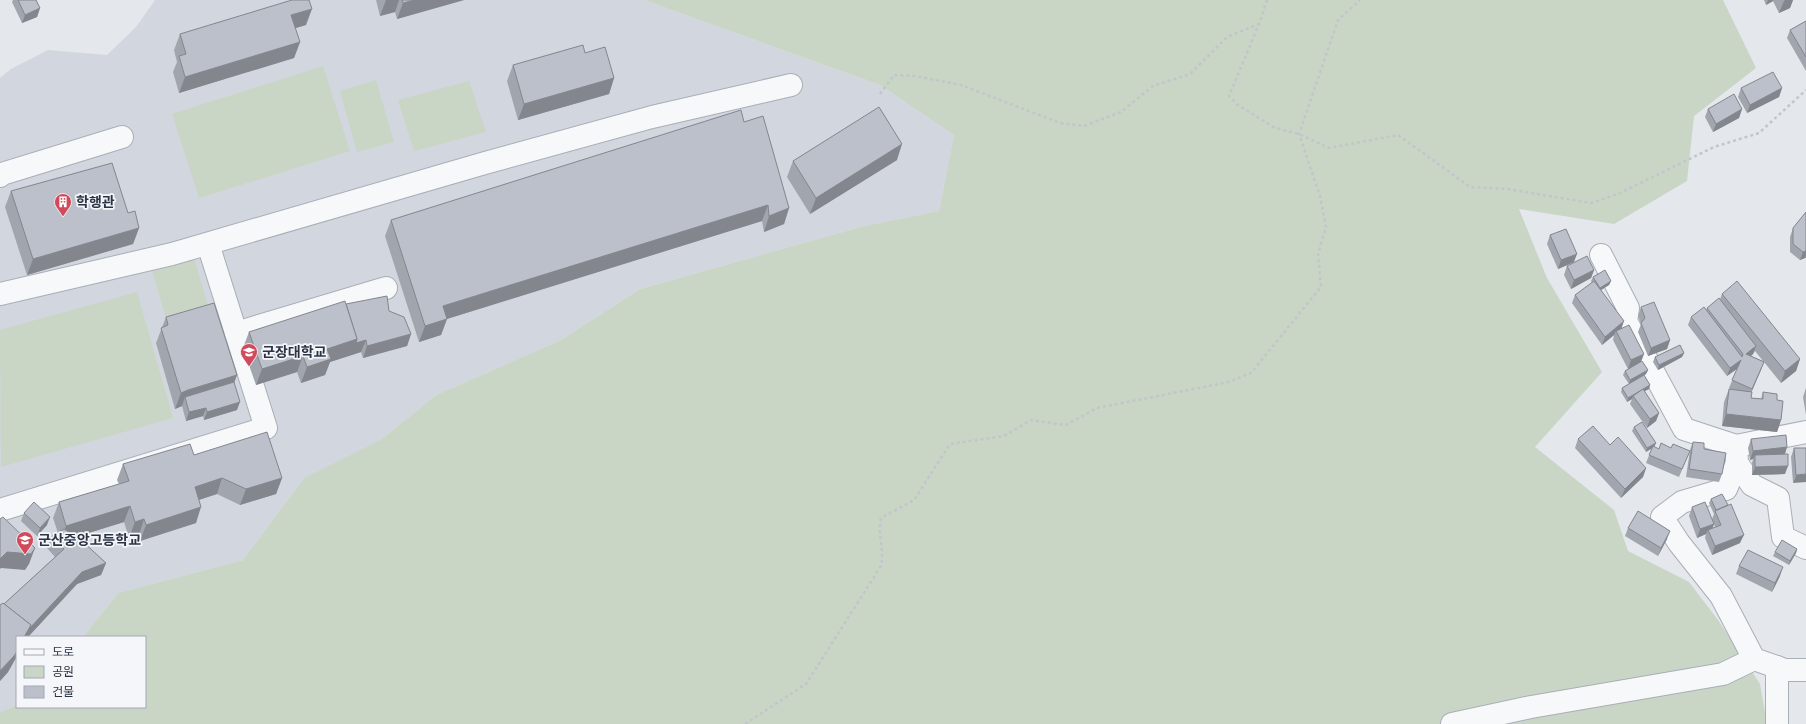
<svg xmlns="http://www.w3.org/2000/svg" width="1806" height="724" font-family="Poppins,'Noto Sans KR',sans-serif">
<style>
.built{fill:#d2d6de}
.green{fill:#c9d6c5}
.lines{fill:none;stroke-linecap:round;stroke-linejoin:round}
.minor-casing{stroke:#a9aeb7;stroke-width:24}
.path{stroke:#c2c5cb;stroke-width:2.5;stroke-dasharray:3 3;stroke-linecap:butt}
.minor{stroke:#f7f8fa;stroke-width:22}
.wall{fill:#a1a5ae;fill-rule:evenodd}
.shaded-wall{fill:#83868d}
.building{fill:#bbc0ca;stroke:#83868d}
.labels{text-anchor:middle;stroke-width:3.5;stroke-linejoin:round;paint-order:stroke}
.poi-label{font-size:14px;font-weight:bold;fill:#2b3445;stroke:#f4f6f9;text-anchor:start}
</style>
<rect width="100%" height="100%" fill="#e4e7ec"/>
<!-- built -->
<polygon class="built" points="155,0 644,0 880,85 954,135 939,211 864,226 640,289 561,340 436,395 382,439 304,478 243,560 118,593 83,637 17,637 17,705 0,712 0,78 11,69 48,50 107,55 136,27"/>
<!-- green -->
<g class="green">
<polygon points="644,0 1723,0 1756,68 1694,116 1687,181 1614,224 1519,209 1547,278 1602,372 1535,447 1614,510 1628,551 1689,582 1718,620 1760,684 1767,724 0,724 0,712 17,705 17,707 145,707 145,637 83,637 118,593 243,560 304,478 382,439 436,395 561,340 640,289 864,226 939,211 954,135 880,85"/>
<polygon points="323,66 350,151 199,198 172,114"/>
<polygon points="376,80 394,142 357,152 340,91"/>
<polygon points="469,81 486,132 414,151 398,100"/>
<polygon points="194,258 210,313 168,325 152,270"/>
<polygon points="137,292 173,418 1,467 0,330"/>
</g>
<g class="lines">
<defs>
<g id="minor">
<polyline points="0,176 2,174 122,137"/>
<polyline points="1601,255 1628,308 1626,321 1684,429 1736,446"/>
<polyline points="0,294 172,254 485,163 652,117 791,85"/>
<polyline points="236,333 386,288"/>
<polyline points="1806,432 1736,446 1737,463 1752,485 1778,498 1783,537 1806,548"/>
<polyline points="1737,463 1726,489 1682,502 1662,517 1679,543 1721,596 1754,659 1785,670 1806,670"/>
<polyline points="0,510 266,428 208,244"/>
<polyline points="1777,667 1777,724"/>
<polyline points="1452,724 1531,707 1723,674 1754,659"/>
</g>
</defs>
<!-- minor casing -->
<use href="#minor" class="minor-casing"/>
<!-- path -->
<g class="path">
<polyline points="1267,0 1259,24 1229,96 1238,105 1275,128 1299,134 1329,148 1398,135 1470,187 1508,189 1591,203 1618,194 1714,147 1759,133 1806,90"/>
<polyline points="880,94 894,75 915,76 961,85 1060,123 1084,126 1121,112 1153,86 1190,74 1227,37 1259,24"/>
<path d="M745,724L806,684L881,566C885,549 877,536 881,518L914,500L950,444L1004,436L1031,420L1066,425L1097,408L1229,382L1251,373L1321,287L1318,254L1326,227L1320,196L1299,134L1338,20L1360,0"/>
</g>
<!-- minor -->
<use href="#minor" class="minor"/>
</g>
<!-- wall -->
<g class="wall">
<polygon points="13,0 36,0 40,8 37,17 22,23 12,2"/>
<polygon points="376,0 464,0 397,19 395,12 380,16"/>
<polygon points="1764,0 1793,0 1790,8 1779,13 1773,1 1766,5"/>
<polygon points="1806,21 1806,71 1787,38 1790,30"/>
<polygon points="306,25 295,28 300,42 294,58 179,93 173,72 177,62 174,50 180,34"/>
<polygon points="585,53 614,78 609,94 518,120 507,81 513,65"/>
<polygon points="1741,88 1782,88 1779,97 1747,113 1738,97"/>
<polygon points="1708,109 1742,109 1739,118 1713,132 1705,117"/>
<polygon points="744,122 789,208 784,224 764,232 762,221 447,319 441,335 419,342 385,236 391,220"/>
<polygon points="897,160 810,214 787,177 793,161"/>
<polygon points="11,191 128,213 139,228 133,244 27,275 5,207"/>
<polygon points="1806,212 1806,258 1805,258 1800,260 1790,252 1790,237 1793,228"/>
<polygon points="1550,235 1574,262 1558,269 1547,244"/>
<polygon points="1567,266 1594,270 1591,278 1571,289 1564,275"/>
<polygon points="1593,277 1611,281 1609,285 1601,290 1621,328 1641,362 1648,370 1646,374 1644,375 1650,385 1649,389 1644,391 1659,413 1656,421 1647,428 1630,404 1632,399 1627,402 1621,392 1622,388 1629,384 1623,375 1625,371 1628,369 1613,340 1614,335 1602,345 1572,303 1575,295 1592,283 1591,281"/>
<path d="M1722,294L1800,359L1796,371L1781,383L1764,362L1751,392V398L1761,399L1763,392L1777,400L1781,420L1777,432L1722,426L1724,402L1729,389L1731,390L1729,388L1737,369L1727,376L1688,325L1691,317L1706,310L1707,308L1720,299ZM1755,351L1763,361L1751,356L1753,354Z"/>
<polygon points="346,304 389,311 411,334 407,346 363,358 361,352 330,362 325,375 301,383 297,372 256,385 243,348 249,332"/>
<polygon points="1641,307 1670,340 1667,349 1648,356 1638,332 1641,324 1638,316"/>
<polygon points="166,317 237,375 234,382 237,410 204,420 203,416 186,421 182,406 175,409 156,343"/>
<polygon points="1684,353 1682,357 1658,370 1653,362 1655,357"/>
<polygon points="1806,388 1806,415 1803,397"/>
<polygon points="1634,427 1656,443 1654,447 1659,449 1671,448 1690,451 1679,477 1646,463 1652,448 1646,452 1632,431"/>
<polygon points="1578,439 1610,445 1646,468 1643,477 1621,498 1575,448"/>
<polygon points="1751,439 1787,447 1785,454 1785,474 1752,475 1752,463 1753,459 1750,460 1748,448"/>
<polygon points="1693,442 1704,449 1722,474 1719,482 1686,477 1690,450"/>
<polygon points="1794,448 1806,448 1793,483 1791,457"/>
<polygon points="194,455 282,478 276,494 240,505 217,494 199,500 196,523 140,541 139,535 129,538 124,522 75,537 106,563 101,575 77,584 28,637 17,637 17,656 8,672 0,681 0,605 4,604 55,557 47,548 52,536 58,533 53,518 59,502 119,484 117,480 123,464"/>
<polygon points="1711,499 1740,543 1712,555 1705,538 1706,534 1697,538 1689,516 1692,507 1714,524 1712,528 1715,527 1712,519 1714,514 1709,503"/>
<polygon points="24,513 47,525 37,536 21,521"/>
<polygon points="1628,528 1667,539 1658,556 1625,536"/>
<polygon points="1797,549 1796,553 1789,565 1773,556 1775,552"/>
<polygon points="1739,566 1780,576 1772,592 1736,574"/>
</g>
<!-- shaded-wall -->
<g class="shaded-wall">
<polygon points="386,0 399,0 395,12 380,16"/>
<polygon points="415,0 464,0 397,19 403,3"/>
<polygon points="1768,0 1773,0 1773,1 1766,5"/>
<polygon points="1785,0 1793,0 1790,8 1779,13 1784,1"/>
<polygon points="40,8 37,17 22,23 25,15"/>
<polygon points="312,9 306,25 286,31 291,15"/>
<polygon points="300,42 294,58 179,93 185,77"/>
<polygon points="614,78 609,94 518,120 524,104"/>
<polygon points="1782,88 1779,97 1747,113 1750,105"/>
<polygon points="1742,109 1739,118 1713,132 1716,124"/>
<polygon points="902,144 897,160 810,214 816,198"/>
<polygon points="768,205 762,221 437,322 443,306"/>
<polygon points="789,208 784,224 764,232 769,216"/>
<polygon points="139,228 133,244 27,275 33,259"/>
<polygon points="1806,251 1806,256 1805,258 1800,260 1803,252"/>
<polygon points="1577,254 1574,262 1558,269 1561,260"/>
<polygon points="1594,270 1591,278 1571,289 1574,280"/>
<polygon points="1611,281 1609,285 1598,292 1600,288"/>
<polygon points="447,319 441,335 419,342 425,326"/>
<polygon points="1624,321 1621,330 1616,331 1614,335 1602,345 1605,337"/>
<polygon points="411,334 407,346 363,358 367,346"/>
<polygon points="357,339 366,340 361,352 330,362 325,375 301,383 307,367 327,349"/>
<polygon points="1670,340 1667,349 1648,356 1651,348"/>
<polygon points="1756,346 1753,354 1743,362 1746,354"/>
<polygon points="1684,353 1682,357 1658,370 1659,365"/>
<polygon points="1644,354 1641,362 1628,369 1631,360"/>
<polygon points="303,356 297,372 256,385 262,369"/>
<polygon points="1800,359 1796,371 1781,383 1785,371"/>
<polygon points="1741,360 1738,368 1727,376 1730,368"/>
<polygon points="1764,362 1761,370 1749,398 1752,389"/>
<polygon points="1648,370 1646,374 1629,384 1630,380"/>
<polygon points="237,375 231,391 185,397 182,406 175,409 181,393 188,390"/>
<polygon points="1650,385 1649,389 1634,397 1633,396 1632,399 1627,402 1628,398"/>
<polygon points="240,402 237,410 204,420 207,412"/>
<polygon points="206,408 203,416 186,421 189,412"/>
<polygon points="1659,413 1656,421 1647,428 1650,419"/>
<polygon points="1726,414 1781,420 1777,432 1722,426"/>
<polygon points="1656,443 1654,447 1646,452 1647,448"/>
<polygon points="1787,447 1784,456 1755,455 1753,459 1750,460 1753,451"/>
<polygon points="1788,466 1785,474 1752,475 1755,467"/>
<polygon points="1646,468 1643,477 1621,498 1625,489"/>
<polygon points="1806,474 1806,482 1793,483 1796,475"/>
<polygon points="222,478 217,494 189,503 195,487"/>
<polygon points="282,478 276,494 240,505 246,489"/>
<polygon points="130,506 124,522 60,542 66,526"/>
<polygon points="201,507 196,523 140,541 146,525"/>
<polygon points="50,517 47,525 37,536 40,528"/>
<polygon points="144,519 139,535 129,538 135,522"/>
<polygon points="1714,524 1711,533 1708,530 1706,534 1697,538 1700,529"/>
<polygon points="1670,531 1667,539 1658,556 1661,548"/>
<polygon points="1744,535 1740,543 1712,555 1715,546"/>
<polygon points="35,548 29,564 25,570 1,568 0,569 0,559 7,552"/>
<polygon points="1797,549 1796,553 1789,565 1790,561"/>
<polygon points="106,563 101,575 77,584 28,637 24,637 31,625 82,572"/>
<polygon points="1783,567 1780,576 1772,592 1775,583"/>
<polygon points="17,651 17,656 8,672 0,681 0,671"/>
</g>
<!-- building -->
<g class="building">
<polygon points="18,0 36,0 40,8 25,15"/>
<polygon points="292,0 309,0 312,9 291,15 300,42 185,77 179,56 186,54 180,34"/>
<polygon points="402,0 415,0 403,3"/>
<polygon points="1806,21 1806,57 1790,30"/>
<polygon points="583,45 585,53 605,47 614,78 524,104 513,65"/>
<polygon points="1773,72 1782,88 1750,105 1741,88"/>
<polygon points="1734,94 1742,109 1716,124 1708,109"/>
<polygon points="879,107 902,144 816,198 793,161"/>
<polygon points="741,110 744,122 763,116 789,208 769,216 768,205 443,306 447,319 425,326 391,220"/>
<polygon points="112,163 128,213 135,211 139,228 33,259 11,191"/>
<polygon points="1806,212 1806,251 1803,252 1793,244 1793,228"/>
<polygon points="1566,229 1577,254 1561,260 1550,235"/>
<polygon points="1587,256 1594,270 1574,280 1567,266"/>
<polygon points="1605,270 1611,281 1600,288 1593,277"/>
<polygon points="1594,281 1624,321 1605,337 1575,295"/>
<polygon points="1737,281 1800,359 1785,371 1722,294"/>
<polygon points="387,296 389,311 404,317 411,334 367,346 366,340 356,343 357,339 346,304"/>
<polygon points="1719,298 1756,346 1746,354 1764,362 1752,389 1732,380 1741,360 1730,368 1691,317 1704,307 1742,357 1743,354 1707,308"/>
<polygon points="345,301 357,339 327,349 331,359 307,367 303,356 262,369 249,332"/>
<polygon points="1654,302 1670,340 1651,348 1641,323 1645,318 1641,307"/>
<polygon points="214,303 237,375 188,390 181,393 161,328 168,325 166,317"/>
<polygon points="1629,325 1644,354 1631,360 1616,331"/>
<polygon points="1680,345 1684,353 1659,365 1655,357"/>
<polygon points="1642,361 1648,370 1630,380 1625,371"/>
<polygon points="1644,375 1650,385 1628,398 1622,388"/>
<polygon points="234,382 240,402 207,412 206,408 189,412 185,397"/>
<polygon points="1643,389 1659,413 1650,419 1633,396"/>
<polygon points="1729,389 1752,392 1751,398 1763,399 1763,392 1777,394 1777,400 1783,401 1781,420 1726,414"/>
<polygon points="1642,422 1656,443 1647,448 1634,427"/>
<polygon points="1593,426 1610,445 1618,437 1646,468 1625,489 1578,439"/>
<polygon points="267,432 282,478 246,489 222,478 195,487 201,507 146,525 144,519 135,522 130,506 66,526 59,502 129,481 123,464 190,444 194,455"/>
<polygon points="1786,435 1787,447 1753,451 1751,439"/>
<polygon points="1693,442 1704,443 1704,449 1726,453 1722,474 1689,469"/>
<polygon points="1661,443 1671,448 1673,444 1690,451 1682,469 1649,455 1653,446 1659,449"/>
<polygon points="1794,448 1806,448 1806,474 1796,475"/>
<polygon points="1788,454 1788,466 1755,467 1755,455"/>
<polygon points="1722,494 1728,505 1716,510 1711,499"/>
<polygon points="34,502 50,517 40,528 24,513"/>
<polygon points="1705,502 1714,524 1700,529 1692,507"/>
<polygon points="1731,504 1744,535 1715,546 1708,530 1721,525 1715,511"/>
<polygon points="1638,511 1670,531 1661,548 1628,528"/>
<polygon points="3,517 35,548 31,554 7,552 0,559 0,519"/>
<polygon points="64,529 81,540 106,563 82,572 29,629 31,625 4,604 64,549 52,536"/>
<polygon points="1782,540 1797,549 1790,561 1775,552"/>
<polygon points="1748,550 1783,567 1775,583 1739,566"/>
<polygon points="3,603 31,625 24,637 17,637 17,651 14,656 0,671 0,605"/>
</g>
<!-- icons -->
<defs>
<symbol id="building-pin" viewBox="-11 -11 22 30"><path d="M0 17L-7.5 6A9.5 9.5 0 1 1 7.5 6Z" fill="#d1495b" stroke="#f4f6f9"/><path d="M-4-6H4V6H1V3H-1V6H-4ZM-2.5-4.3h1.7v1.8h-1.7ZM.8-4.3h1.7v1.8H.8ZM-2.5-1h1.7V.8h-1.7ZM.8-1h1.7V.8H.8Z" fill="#fff"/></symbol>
<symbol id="university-pin" viewBox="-11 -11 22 30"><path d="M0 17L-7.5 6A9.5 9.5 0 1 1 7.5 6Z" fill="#d1495b" stroke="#f4f6f9"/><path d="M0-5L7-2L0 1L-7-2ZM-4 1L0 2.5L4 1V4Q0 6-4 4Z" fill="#fff"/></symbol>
<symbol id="school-pin" viewBox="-11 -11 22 30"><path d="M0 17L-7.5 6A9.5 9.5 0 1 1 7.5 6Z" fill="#d1495b" stroke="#f4f6f9"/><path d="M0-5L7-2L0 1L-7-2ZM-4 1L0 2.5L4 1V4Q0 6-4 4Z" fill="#fff"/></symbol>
</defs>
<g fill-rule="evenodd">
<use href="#building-pin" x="53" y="192" width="20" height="27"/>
<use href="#university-pin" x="239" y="342" width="20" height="27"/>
<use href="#school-pin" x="15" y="530" width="20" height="27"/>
</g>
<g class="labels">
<!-- poi labels -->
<g class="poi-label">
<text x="76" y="207">학행관</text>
<text x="262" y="357">군장대학교</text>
<text x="38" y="545">군산중앙고등학교</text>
</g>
</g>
<!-- legend -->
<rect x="16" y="636" width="130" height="72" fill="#f4f6f9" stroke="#a4a8b1"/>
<rect x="24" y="649" width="20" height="6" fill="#f7f8fa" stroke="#a4a8b1"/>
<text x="52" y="656" font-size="12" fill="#2b3445">도로</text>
<rect x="24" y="666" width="20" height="12" fill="#c9d6c5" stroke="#a4a8b1"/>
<text x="52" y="676" font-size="12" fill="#2b3445">공원</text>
<rect x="24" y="686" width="20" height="12" fill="#bbc0ca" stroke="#a4a8b1"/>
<text x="52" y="696" font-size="12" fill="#2b3445">건물</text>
</svg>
